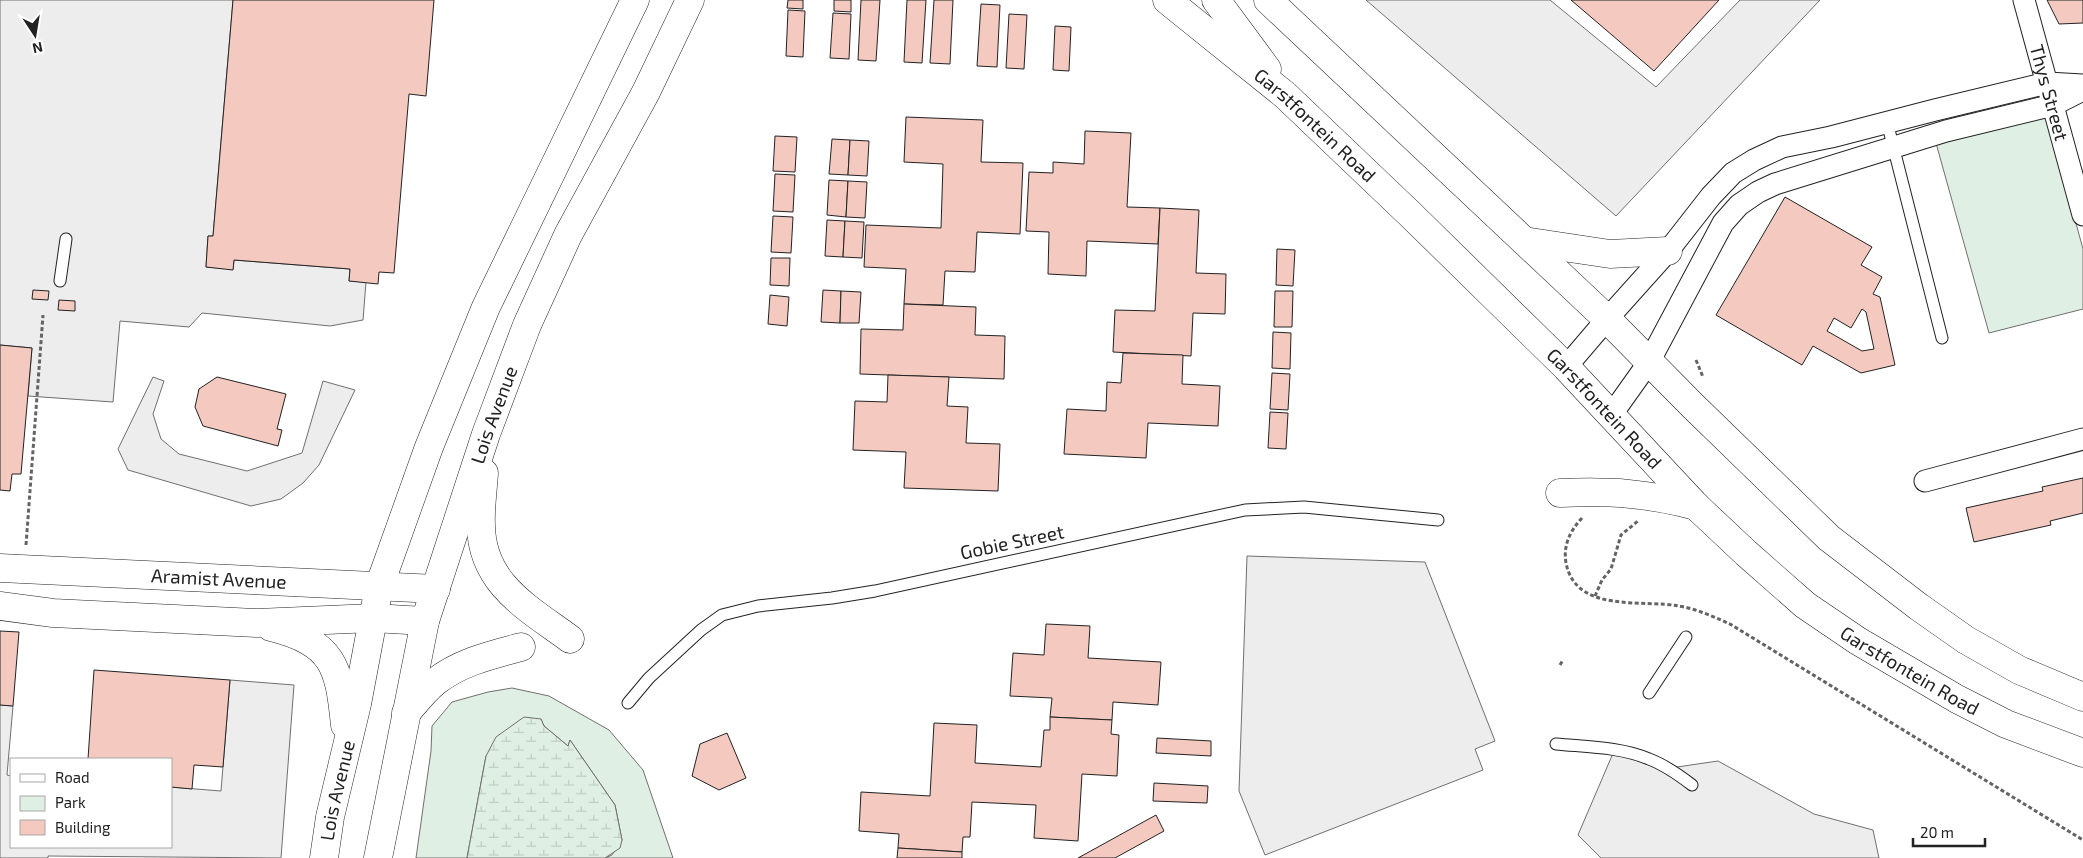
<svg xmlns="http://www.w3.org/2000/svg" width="2083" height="858" font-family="'Exo 2',sans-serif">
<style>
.green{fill:#e0efe3;stroke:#6f6f6f}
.wetland{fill:url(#wetland-marsh);stroke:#6f6f6f}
.parking{fill:#ededed;stroke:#6f6f6f}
.building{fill:#f3c9c0;stroke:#222;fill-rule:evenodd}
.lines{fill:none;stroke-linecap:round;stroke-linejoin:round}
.service-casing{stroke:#222;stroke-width:13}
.minor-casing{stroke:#222;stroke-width:23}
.tertiary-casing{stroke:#222;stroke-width:29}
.secondary-casing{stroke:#222;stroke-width:29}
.path{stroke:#646464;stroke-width:3;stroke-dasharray:4 2.5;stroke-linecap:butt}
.service{stroke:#fff;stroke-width:11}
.minor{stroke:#fff;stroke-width:21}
.tertiary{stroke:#fff;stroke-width:28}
.secondary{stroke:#fff;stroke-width:28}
.labels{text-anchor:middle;stroke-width:4;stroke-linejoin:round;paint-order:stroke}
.street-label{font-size:19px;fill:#222;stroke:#fff}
</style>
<defs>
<pattern id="wetland-marsh" width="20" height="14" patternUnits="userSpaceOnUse" patternTransform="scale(1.25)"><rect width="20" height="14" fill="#e0efe3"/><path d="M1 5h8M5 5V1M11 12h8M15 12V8" fill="none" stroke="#c0cdc2"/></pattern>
</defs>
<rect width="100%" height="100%" fill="#fff"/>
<!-- green -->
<g class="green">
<polygon points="2047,117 2083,249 2083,309 1989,333 1934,136"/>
<polygon points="512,688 549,696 609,730 643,770 673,858 605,858 612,855 622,840 615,805 570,740 568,746 544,726 541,719 486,756 467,858 416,858 431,751 432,726 452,702 488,692"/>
</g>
<!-- wetland -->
<polygon class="wetland" points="524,717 541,719 544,726 568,746 570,740 615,805 622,840 620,848 605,858 467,858 486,756 496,737"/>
<!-- parking -->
<g class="parking">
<polygon points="0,0 233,0 213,236 208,236 206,267 233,269 234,260 350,269 349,281 366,282 363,320 330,326 202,313 189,327 120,321 113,402 28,396 32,348 0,345"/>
<polygon points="1366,0 1550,0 1656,87 1740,0 1820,0 1616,216"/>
<polygon points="153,377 164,381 153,414 161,439 179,454 247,471 302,453 323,381 355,390 319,465 303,483 281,499 251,506 128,470 118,449"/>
<polygon points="1247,556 1425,562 1495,741 1475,749 1483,770 1265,855 1239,791"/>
<polygon points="230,680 294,685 281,858 48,856 48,858 0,858 0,705 13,706 7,775 11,776 11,847 171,847 171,787 221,791"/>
<polygon points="1614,751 1677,767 1718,761 1814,814 1873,830 1879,858 1601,858 1578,835"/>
</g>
<!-- building -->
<g class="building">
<polygon points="233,0 434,0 426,96 409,94 394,273 379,272 378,284 349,281 350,269 234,260 233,270 206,267 208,236 213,236"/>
<polygon points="788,0 803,0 803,9 787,8"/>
<polygon points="834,0 851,0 851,12 834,11"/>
<polygon points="861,0 880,0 876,61 858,60"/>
<polygon points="907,0 926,0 922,63 904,62"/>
<polygon points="934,0 953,0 950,64 930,63"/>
<polygon points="1571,0 1719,0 1654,71"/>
<polygon points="2047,0 2083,0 2083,23 2059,24"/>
<polygon points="981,4 1000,5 997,67 977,66"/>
<polygon points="788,10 805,11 803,57 786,56"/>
<polygon points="833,13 851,14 849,59 830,58"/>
<polygon points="1009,14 1027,15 1024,69 1006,68"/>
<polygon points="1055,26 1071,27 1069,71 1053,70"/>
<polygon points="906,117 983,120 981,162 1023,163 1020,234 977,232 975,272 945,271 943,305 904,304 906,269 864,267 866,225 941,228 943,164 904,162"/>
<polygon points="1085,131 1131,133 1127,207 1160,208 1158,244 1087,241 1086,276 1048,274 1049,232 1026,231 1029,172 1053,173 1053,162 1084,164"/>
<polygon points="775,136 797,137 795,172 773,171"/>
<polygon points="832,139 850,140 848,175 829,174"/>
<polygon points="850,140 869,141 867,176 848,175"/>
<polygon points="775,174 795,175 793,212 773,211"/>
<polygon points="829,180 848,181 846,217 827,215"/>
<polygon points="848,181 867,182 865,218 846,217"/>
<path d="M1785,197L1872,247L1861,265L1882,277L1873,294L1880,297L1895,365L1861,373L1813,346L1802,365L1716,315ZM1862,309L1866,312L1874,349L1862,351L1827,331L1834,318L1851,328Z"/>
<polygon points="1160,208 1199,210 1196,273 1226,274 1225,314 1193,313 1191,356 1113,352 1115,310 1155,311"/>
<polygon points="773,216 793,217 791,253 771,252"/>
<polygon points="827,220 845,221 843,257 825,256"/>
<polygon points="845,221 864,222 862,258 843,257"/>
<polygon points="1277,249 1295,250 1293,286 1276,285"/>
<polygon points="771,258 790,258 789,286 770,285"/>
<polygon points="33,290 49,291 48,300 32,299"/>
<polygon points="823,290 841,291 840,323 821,322"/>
<polygon points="841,291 861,292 859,323 840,323"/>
<polygon points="1275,291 1293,291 1292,327 1274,327"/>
<polygon points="770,295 789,297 787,326 768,324"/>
<polygon points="59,300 75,301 75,311 58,310"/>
<polygon points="904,304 976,307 975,335 1005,336 1004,379 860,374 861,329 903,330"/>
<polygon points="1273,332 1291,333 1290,369 1272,368"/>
<polygon points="0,345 32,348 21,474 12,474 10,491 0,490"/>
<polygon points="1123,353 1183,355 1182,384 1220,386 1218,426 1148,423 1146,458 1064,454 1067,409 1106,411 1107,382 1121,383"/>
<polygon points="1272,373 1290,374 1288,410 1270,409"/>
<polygon points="888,375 949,377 947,406 968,407 966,443 1000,444 998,491 904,488 906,452 853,450 855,401 887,402"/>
<polygon points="217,377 286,394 277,429 282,430 278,446 203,426 195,407 199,389"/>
<polygon points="1270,412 1288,413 1286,449 1268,448"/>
<polygon points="2083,478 2083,513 2050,521 2051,525 1974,542 1966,508 2043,491 2042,487"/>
<polygon points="1046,624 1090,626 1088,658 1161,662 1158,705 1113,702 1112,720 1050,717 1052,698 1010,696 1013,653 1044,655"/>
<polygon points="0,631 19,632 13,706 0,705"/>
<polygon points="94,670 230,680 223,767 194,765 192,789 171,787 171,759 88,759"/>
<polygon points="1050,717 1112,720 1111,734 1119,735 1117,776 1082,774 1078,841 1034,838 1036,805 972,802 970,837 963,837 962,852 898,848 899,834 859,831 861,792 930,796 934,723 977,725 975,763 1041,767 1044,730 1050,730"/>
<polygon points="727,733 746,778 719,790 692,776 700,744"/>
<polygon points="1157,738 1211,741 1211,756 1156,753"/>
<polygon points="1154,783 1208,786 1207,803 1153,801"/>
<polygon points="1156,815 1164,831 1115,858 1078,858"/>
<polygon points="898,848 962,852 962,858 897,858"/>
</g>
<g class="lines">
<defs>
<g id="service">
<polyline points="1887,122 1942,338"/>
<polyline points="60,281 66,239"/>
<polyline points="1649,693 1686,637"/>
<polyline points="628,703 649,678 701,630 722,615 758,606 832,598 875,591 1245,510 1304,507 1438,520"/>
<path d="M1556,744C1587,747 1621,747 1649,759C1665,765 1679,775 1692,785"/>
</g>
<g id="minor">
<path id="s1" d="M2024,0L2083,215"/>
<polyline points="1566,367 1607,319 1668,251 1711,196 1733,173 1754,160 1782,147 1831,137 1935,110 2047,83 2083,85"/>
<polyline points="1612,414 1649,362 1723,223 1739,205 1758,192 1775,184 1946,131 2053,105 2083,90"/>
<polyline points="1925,481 2083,439"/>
</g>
<g id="tertiary">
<path d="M484,473C483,490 480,509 481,526C482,584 528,608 570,639"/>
<path id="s2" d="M0,568L436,589"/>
<polyline points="0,606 53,613 257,623 373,618 425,621"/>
<path d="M271,627C334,643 339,666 345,725"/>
<path d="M406,713C415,703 424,691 435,682C460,662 491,655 521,647"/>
<path id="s3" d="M324,858L330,817L357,704L379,587L429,447L486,307L635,0"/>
<path id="s4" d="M378,858L425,621L486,434L527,325L568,235L646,92L690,0"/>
</g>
<g id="secondary">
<path id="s5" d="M1167,0L1285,95L1411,215L1566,367L1696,506L1746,553L1805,605L1858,641L1957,699L2006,724L2083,753"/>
<polyline points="1216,0 1267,69"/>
<polyline points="1268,0 1607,319 1693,406 1829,538 1919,607 1966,640 2019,670 2083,697"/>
<polyline points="1524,241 1610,254 1668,251"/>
<path d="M1560,493C1610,491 1647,493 1696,506"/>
</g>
</defs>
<!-- service casing -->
<use href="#service" class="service-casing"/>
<!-- minor casing -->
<use href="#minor" class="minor-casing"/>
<!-- tertiary casing -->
<use href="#tertiary" class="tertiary-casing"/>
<!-- secondary casing -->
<use href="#secondary" class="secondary-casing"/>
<!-- path -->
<g class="path">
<polyline points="1696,360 1703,377"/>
<path d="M1582,518C1570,531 1563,545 1566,563C1576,614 1643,599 1679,606C1697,609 1714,617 1730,624L2083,840"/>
<polyline points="26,545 43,315"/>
<polyline points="1595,596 1602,580 1611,569 1621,535 1638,521"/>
<polyline points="1560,665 1563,660"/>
</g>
<!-- service -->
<use href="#service" class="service"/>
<!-- minor -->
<use href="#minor" class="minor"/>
<!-- tertiary -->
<use href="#tertiary" class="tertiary"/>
<!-- secondary -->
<use href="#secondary" class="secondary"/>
</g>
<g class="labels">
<!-- street labels -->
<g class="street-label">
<text dy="7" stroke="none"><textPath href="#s1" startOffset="96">Thys Street</textPath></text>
<text dy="7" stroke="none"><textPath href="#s5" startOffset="194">Garstfontein Road</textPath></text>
<text dy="7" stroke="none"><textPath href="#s5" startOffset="599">Garstfontein Road</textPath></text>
<text dy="7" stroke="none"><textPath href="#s4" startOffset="459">Lois Avenue</textPath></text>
<text transform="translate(1012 542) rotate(-12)" y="7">Gobie Street</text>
<text dy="7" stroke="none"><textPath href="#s2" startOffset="219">Aramist Avenue</textPath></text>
<text dy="7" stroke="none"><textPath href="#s5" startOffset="1004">Garstfontein Road</textPath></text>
<text dy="7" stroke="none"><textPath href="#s3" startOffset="69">Lois Avenue</textPath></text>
</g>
</g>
<!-- legend -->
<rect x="10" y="758" width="162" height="90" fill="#ffffff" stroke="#a7a7a7"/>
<rect x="20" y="774" width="25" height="8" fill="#ffffff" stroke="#a7a7a7"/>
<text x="55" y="783" font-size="15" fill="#222222">Road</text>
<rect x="20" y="796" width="25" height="15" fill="#e0efe3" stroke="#a7a7a7"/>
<text x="55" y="808" font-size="15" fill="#222222">Park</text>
<rect x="20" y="820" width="25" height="15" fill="#f3c9c0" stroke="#a7a7a7"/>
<text x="55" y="833" font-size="15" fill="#222222">Building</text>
<!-- north arrow -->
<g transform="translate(35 35) rotate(168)" stroke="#ffffff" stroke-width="4" paint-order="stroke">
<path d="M0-4L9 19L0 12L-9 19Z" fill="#222222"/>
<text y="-8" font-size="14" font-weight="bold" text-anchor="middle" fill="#222222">N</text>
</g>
<!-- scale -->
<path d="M1913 838v8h72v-8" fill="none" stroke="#222222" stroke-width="2.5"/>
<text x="1920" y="838" font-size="15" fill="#222222" stroke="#ffffff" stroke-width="4" paint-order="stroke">20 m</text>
</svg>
